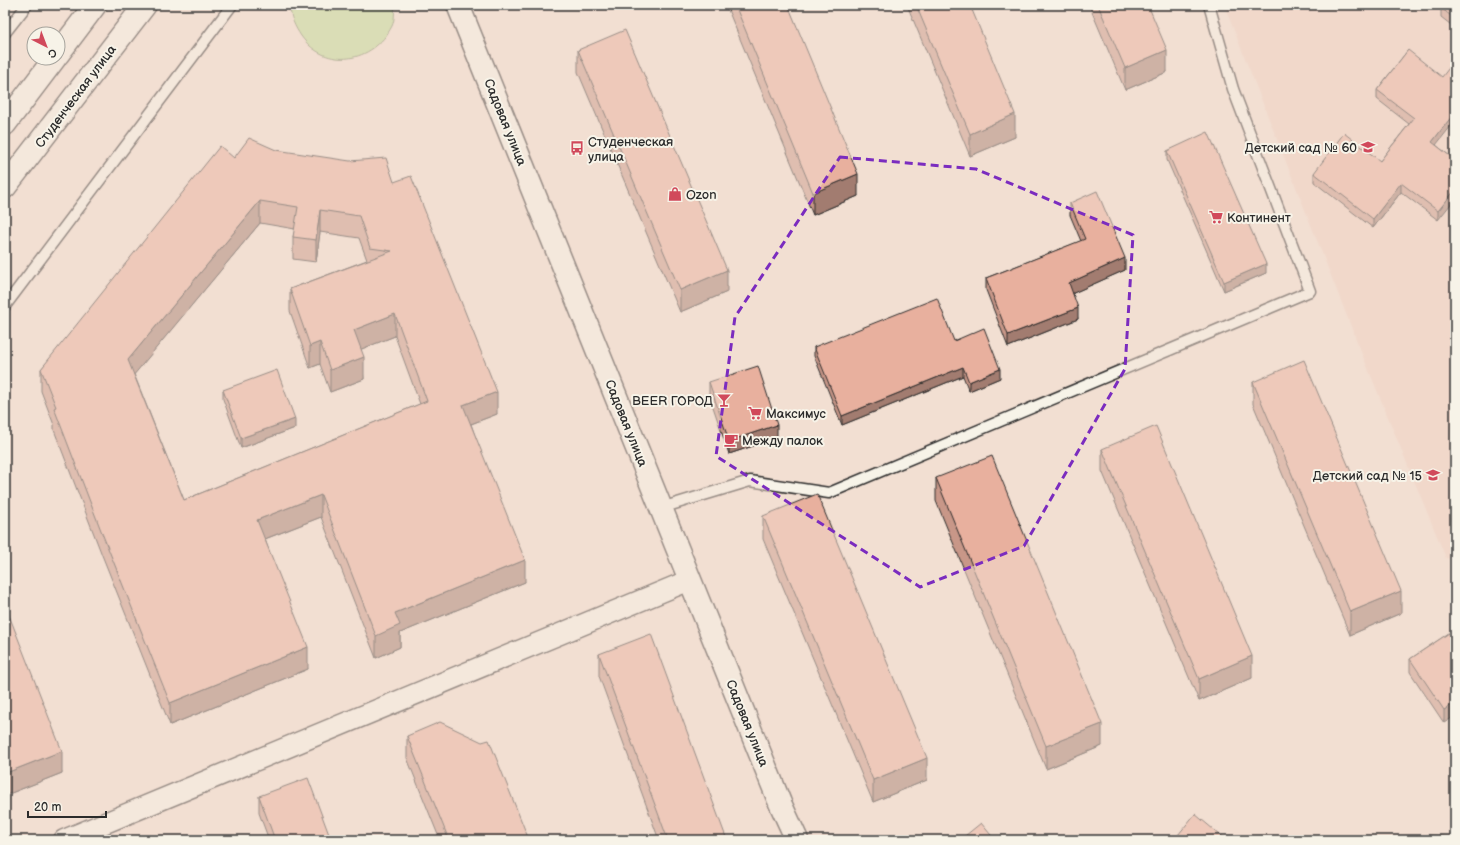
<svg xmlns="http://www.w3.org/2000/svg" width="1460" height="845" font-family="'Balsamiq Sans',sans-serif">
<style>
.built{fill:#efd1c2}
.green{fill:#bddc94;stroke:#748460}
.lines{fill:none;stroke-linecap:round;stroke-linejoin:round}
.lane-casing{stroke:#2b2b2b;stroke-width:13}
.street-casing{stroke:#2b2b2b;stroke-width:23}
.secondary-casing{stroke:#2b2b2b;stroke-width:25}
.lane{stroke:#f7f3e8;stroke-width:10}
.street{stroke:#f7f3e8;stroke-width:20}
.secondary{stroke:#f7f3e8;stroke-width:22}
.wall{fill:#c89788;stroke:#2b2b2b;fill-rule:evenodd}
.shaded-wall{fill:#a27b6f;stroke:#2b2b2b}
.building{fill:#e8b09e;stroke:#2b2b2b;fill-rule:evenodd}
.marked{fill:none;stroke:#7b2cbf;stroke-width:3;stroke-dasharray:8 5;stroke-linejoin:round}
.labels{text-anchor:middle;stroke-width:4;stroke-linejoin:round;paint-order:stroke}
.street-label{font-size:13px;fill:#2b2b2b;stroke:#f7f3e8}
.poi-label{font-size:13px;fill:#2b2b2b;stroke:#f7f3e8;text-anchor:start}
</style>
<rect width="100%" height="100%" fill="#f2dfd2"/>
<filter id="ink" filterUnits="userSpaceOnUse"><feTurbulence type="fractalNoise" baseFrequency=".025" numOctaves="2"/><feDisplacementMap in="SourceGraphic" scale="8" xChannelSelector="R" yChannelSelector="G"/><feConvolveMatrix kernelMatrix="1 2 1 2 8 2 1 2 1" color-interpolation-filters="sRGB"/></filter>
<g filter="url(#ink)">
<!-- built -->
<polygon class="built" points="1224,5 1455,5 1455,560 1446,558 1362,354"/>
<!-- green -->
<path class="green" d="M290,5H395C394,12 395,20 392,26C373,63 326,71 301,36C295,27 290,17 290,5Z"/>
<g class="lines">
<defs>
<g id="lane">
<polyline points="5,33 27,5"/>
<polyline points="5,306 232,5"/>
<polyline points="661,508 750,481 829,493 1310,291 1233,89 1209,5"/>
</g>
<polyline id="street" points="64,840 690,580"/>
<g id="secondary">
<polyline points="458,5 780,803 797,840"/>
<polyline points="58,54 95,5"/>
<polyline points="5,124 55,58"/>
<polyline points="5,187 145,5"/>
</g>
</defs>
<!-- lane casing -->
<use href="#lane" class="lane-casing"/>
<!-- street casing -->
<use href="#street" class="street-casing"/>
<!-- secondary casing -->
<use href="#secondary" class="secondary-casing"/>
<!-- lane -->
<use href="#lane" class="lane"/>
<!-- street -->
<use href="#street" class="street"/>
<!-- secondary -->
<use href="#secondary" class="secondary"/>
</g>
<!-- wall -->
<g class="wall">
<polygon points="726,5 788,5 858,196 813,215"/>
<polygon points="907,5 970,5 1015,137 970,156"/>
<polygon points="1089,5 1148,5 1167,72 1125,90"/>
<polygon points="1455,5 1455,28 1441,17 1441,8"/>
<polygon points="578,50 727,292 680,312 578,72"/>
<polygon points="1408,50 1436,145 1455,160 1438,220 1401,192 1373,228 1314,182 1314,173 1380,161 1409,124 1377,99 1377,90"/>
<path d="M276,150L394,182L497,414L471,424L525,582L400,633V647L376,658L321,517L265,539L308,669L170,725L102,555L54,430V425L41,391V369L234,158ZM260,223L295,229L293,237V259L316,262L320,232L359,238L367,260L290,289V311L310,368L320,364L330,392L364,379L361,349L395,336L420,404L184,500L134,374Z"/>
<polygon points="1167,151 1266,273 1224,291 1167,160"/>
<polygon points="1070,203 1125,270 1073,293 1078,319 1008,347 986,290 986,278 1081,241 1070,215"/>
<polygon points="954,341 1000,378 969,391 963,376 842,425 814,356 814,347"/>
<polygon points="709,382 777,438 729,454 709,395"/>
<polygon points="1253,382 1401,613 1350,635 1253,404"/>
<polygon points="223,390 295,428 241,448 223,399"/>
<polygon points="1102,449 1252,678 1199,701 1102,471"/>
<polygon points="936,478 1102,746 1046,769 936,501"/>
<polygon points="763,516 927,780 873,802 763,539"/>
<polygon points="5,605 62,773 6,795 5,793"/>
<polygon points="1455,629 1444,723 1410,672 1410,659"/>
<polygon points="599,654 727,840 659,840 599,676"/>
<polygon points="407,736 529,840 440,840 407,758"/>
<polygon points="259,796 331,840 269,840 259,813"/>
</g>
<!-- shaded-wall -->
<g class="shaded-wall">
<polygon points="1167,50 1167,72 1125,90 1125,68"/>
<polygon points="1455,112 1455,121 1432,150 1432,142"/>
<polygon points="1015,114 1015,137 970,156 970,134"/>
<polygon points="858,174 858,196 813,215 813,193"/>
<polygon points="1401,183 1401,192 1373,228 1373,219"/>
<polygon points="1455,190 1455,199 1438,220 1438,211"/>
<polygon points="260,201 260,223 128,382 128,360"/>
<polygon points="320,210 320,232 316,262 316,240"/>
<polygon points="1125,258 1125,270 1069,295 1069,283"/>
<polygon points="1266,264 1266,273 1224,291 1224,282"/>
<polygon points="727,270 727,292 680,312 680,290"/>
<polygon points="1078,308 1078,319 1008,347 1008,335"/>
<polygon points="395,314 395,336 354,352 354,330"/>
<polygon points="320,342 320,364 310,368 310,346"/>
<polygon points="364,357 364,379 330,392 330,370"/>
<polygon points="963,367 963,376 842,425 842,416"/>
<polygon points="1000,369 1000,378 969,391 969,382"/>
<polygon points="497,392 497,414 463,427 463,405"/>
<polygon points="295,419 295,428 241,448 241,438"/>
<polygon points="777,425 777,438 729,454 729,441"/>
<polygon points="321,495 321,517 257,542 257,520"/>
<polygon points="525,560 525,582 400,633 400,647 376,658 376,636 395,613"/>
<polygon points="1401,591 1401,613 1350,635 1350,612"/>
<polygon points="308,647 308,669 170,725 170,703"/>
<polygon points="1252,656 1252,678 1199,701 1199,679"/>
<polygon points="1455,703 1455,716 1444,723 1444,710"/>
<polygon points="1102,724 1102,746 1046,769 1046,746"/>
<polygon points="62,751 62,773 6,795 6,773"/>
<polygon points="927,758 927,780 873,802 873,780"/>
</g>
<!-- building -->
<g class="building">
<polygon points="735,5 788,5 858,174 813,193"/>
<polygon points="916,5 970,5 1015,114 970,134"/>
<polygon points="1098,5 1148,5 1167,50 1125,68"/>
<polygon points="1443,5 1455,5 1455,19 1441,8"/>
<polygon points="625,30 727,270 680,290 578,50"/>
<polygon points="1408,50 1442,77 1455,60 1455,112 1432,142 1455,160 1455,190 1438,211 1401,183 1373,219 1314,173 1344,133 1380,161 1414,118 1377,90"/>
<polygon points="1208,132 1266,264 1224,282 1167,151"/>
<path d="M249,138L276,150L350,161L386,158L394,182L411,176L497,392L463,405L525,560L395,613L400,625L376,636L321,495L257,520L308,647L170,703L102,533L54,408L56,407L41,369L220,146L234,158ZM260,201L298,207L293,237L316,240L320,210L359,216L370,248L392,251L290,289L310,346L320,342L330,370L364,357L354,330L395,314L427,401L184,500L128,360Z"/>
<polygon points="1097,191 1125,258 1069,283 1078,308 1008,335 986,278 1085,239 1070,203"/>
<polygon points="937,298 954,341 984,328 1000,369 969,382 963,367 842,416 814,347"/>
<polygon points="1304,360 1401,591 1350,612 1253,382"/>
<polygon points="758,366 777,425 729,441 709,382"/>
<polygon points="277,370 295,419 241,438 223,390"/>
<polygon points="1156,426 1252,656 1199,679 1102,449"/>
<polygon points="992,456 1102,724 1046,746 936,478"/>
<polygon points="817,494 927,758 873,780 763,516"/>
<polygon points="5,605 62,751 6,773 5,770"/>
<polygon points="1455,629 1455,703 1444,710 1410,659"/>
<polygon points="651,634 727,840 668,840 599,654"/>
<polygon points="440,722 482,742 489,740 529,840 449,840 407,736"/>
<polygon points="308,778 331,840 275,840 259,796"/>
<polygon points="1195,814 1226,840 1174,840"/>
<polygon points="981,823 995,840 960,840"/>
<polygon points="1427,835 1451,837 1451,840 1426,840"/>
</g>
</g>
<!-- marked area -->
<path d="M0 0H1460V845H0ZM840,157L976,169L1133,235L1125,369L1024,546L920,587L716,456L735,317Z" fill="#f2dfd2" fill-opacity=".55" fill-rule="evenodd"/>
<path class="marked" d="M840,157L976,169L1133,235L1125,369L1024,546L920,587L716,456L735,317Z"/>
<!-- icons -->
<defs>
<symbol id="school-bare" viewBox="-9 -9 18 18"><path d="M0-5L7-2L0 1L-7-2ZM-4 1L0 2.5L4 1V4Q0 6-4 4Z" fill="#d1495b" stroke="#f7f3e8" stroke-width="2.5" paint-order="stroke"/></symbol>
<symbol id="bus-bare" viewBox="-9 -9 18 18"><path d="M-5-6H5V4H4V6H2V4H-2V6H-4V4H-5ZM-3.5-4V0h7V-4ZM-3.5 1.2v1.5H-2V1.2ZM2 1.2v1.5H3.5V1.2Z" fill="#d1495b" stroke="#f7f3e8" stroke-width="2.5" paint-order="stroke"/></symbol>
<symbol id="shop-bare" viewBox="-9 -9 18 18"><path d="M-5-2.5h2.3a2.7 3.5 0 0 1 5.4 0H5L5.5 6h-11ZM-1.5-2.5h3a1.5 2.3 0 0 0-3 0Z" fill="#d1495b" stroke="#f7f3e8" stroke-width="2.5" paint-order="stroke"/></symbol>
<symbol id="supermarket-bare" viewBox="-9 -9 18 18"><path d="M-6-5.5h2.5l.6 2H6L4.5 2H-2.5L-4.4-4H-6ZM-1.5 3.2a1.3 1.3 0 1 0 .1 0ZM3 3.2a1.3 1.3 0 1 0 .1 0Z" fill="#d1495b" stroke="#f7f3e8" stroke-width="2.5" paint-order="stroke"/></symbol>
<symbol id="bar-bare" viewBox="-9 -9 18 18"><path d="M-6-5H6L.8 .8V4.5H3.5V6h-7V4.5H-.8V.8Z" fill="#d1495b" stroke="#f7f3e8" stroke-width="2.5" paint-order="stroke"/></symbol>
<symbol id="cafe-bare" viewBox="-9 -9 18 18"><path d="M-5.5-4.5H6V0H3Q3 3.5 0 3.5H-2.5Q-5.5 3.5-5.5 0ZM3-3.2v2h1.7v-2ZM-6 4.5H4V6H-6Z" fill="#d1495b" stroke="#f7f3e8" stroke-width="2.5" paint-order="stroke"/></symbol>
</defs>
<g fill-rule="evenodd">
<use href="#school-bare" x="1358" y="137" width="20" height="20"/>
<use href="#bus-bare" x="567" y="138" width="20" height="20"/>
<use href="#shop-bare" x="665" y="184" width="20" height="20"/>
<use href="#supermarket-bare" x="1206" y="207" width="20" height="20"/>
<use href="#bar-bare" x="714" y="390" width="20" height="20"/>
<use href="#supermarket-bare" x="745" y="403" width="20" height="20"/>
<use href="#cafe-bare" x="721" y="430" width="20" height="20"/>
<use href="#school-bare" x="1423" y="465" width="20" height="20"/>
</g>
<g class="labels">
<!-- street labels -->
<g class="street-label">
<text transform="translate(75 96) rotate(-53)" y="5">Студенческая улица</text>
<text transform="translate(506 122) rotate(68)" y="5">Садовая улица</text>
<text transform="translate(627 423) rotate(68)" y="5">Садовая улица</text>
<text transform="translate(748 723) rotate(68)" y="5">Садовая улица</text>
</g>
<!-- poi labels -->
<g class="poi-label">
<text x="588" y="146">Студенческая<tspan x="588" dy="15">улица</tspan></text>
<text x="1357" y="152" text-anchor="end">Детский сад № 60</text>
<text x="686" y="199">Ozon</text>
<text x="1227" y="222">Континент</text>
<text x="713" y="405" text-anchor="end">BEER ГОРОД</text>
<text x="766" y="418">Максимус</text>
<text x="742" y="445">Между палок</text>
<text x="1422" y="480" text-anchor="end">Детский сад № 15</text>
</g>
</g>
<!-- margin -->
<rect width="1460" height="845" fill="none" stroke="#f7f3e8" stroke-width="20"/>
<rect x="10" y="10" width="1440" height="825" fill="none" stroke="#2b2b2b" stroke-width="1.5" filter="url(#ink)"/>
<!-- north arrow -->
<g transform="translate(46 46) rotate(138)"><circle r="19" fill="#f7f3e8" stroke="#a5a39c"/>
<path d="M0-3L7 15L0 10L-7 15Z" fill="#d1495b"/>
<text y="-6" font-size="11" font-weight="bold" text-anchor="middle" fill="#2b2b2b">С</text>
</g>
<!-- scale -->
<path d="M28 811v6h78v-6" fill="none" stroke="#2b2b2b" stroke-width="2"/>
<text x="34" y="811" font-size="12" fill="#2b2b2b" stroke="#f7f3e8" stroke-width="3" paint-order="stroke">20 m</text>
</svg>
